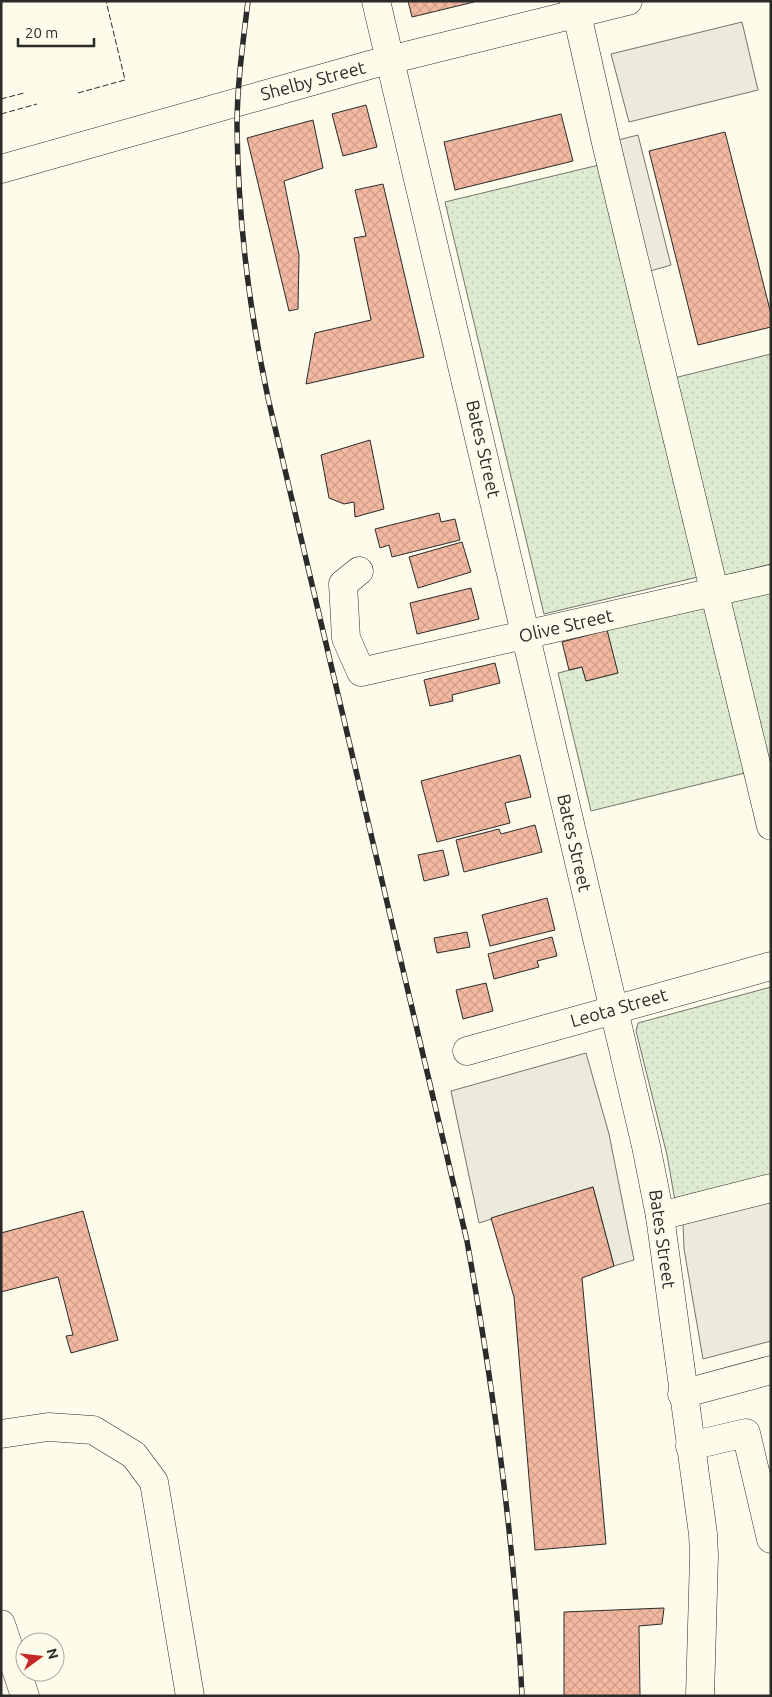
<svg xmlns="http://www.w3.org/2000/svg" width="772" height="1697" font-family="Ubuntu,sans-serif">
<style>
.grass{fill:url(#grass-dots);stroke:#74746e}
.parking{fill:#eceadb;stroke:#74746e}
.building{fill:url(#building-cross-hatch);stroke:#2b2b2b}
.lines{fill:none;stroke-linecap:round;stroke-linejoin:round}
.minor-casing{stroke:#2b2b2b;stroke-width:29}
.major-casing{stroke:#2b2b2b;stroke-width:29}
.minor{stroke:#fdfbea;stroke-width:28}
.major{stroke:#fdfbea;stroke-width:28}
.rail-casing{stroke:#2b2b2b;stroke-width:5.5}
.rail{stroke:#fdfbea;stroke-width:4;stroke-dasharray:11;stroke-linecap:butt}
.fence{stroke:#2b2b2b;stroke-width:1;stroke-dasharray:6 2.5;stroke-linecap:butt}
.labels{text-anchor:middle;stroke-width:4;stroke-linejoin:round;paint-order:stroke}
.street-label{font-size:18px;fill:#2b2b2b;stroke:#fdfbea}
</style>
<defs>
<pattern id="grass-dots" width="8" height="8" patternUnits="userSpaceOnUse" patternTransform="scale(1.25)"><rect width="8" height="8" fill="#deebd1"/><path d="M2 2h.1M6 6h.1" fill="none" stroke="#bfcab4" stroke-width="1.8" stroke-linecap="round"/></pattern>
<pattern id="building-cross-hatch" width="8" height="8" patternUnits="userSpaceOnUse" patternTransform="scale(1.25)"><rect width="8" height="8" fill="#f2b8a0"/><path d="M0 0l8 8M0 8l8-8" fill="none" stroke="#d09e8a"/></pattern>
</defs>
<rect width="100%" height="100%" fill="#fdfbea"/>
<!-- grass -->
<g class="grass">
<polygon points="603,164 702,576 544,614 445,202"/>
<polygon points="771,354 771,564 723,576 674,378"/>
<polygon points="771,590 771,774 728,600"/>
<polygon points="712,605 753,771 591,811 558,673 582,667 586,681 617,673 607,630"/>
<polygon points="771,987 771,1188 677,1212 667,1155 636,1031 638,1023"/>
</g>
<!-- parking -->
<g class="parking">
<polygon points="742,22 758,90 629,122 611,54"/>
<polygon points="638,135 671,265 647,272 614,141"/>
<polygon points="586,1053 609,1134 634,1260 614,1266 593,1187 479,1223 451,1091"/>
<polygon points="771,1202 771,1341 703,1359 684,1249 683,1224"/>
</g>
<!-- building -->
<g class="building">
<polygon points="408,1 474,1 474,2 412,17"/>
<polygon points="366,105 377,147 343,156 332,114"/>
<polygon points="561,114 573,161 455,190 444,142"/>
<polygon points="313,120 323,168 284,181 299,255 298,309 289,311 247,138"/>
<polygon points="725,132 771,314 771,327 698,345 649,151"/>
<polygon points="383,184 424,357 306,384 315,333 371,320 354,238 366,236 355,190"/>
<polygon points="370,440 384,509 355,517 354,502 344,504 329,498 321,455"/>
<polygon points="439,513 441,522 455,519 460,540 392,557 389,545 380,548 375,529"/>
<polygon points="462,542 471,572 418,588 409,557"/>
<polygon points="471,588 479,619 417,634 410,603"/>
<polygon points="607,630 618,673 586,681 582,667 569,670 562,642"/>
<polygon points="495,663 500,683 452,695 453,701 430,706 424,680"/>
<polygon points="520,755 531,797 505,803 510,823 437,842 421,781"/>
<polygon points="535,825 542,852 464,872 456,840 499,829 501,834"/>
<polygon points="443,850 449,875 424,881 418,855"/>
<polygon points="547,898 555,930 490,946 482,915"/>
<polygon points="467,932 470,947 437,953 434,938"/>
<polygon points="552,937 557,956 537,961 539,967 494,979 488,954"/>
<polygon points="486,983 493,1011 463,1019 456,990"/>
<polygon points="593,1187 614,1266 582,1278 606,1544 535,1550 514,1297 491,1218"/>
<polygon points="83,1211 118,1340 71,1353 66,1336 73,1335 58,1277 1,1292 1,1233"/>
<polygon points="664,1608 662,1624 639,1626 640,1696 564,1696 564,1612"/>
</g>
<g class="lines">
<defs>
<g id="minor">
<polyline points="376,1 646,1146 660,1216 703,1534 704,1556 700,1696"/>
<polyline points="574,1 607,147 771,826"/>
<polyline points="359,571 343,584 346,638 361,672 771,579"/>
<polyline points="467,1051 771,966"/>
<polyline points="660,1216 771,1188"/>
<polyline points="682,1394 771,1370"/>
<polyline points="1,1434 48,1427 93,1430 134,1455 154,1482 190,1696"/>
<polyline points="690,1446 746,1433 771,1539"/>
<polyline points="1,1624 25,1696"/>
</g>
<polyline id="major" points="1,169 373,64 628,1"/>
</defs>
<!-- minor casing -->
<use href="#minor" class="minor-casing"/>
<!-- major casing -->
<use href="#major" class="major-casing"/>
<!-- minor -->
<use href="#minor" class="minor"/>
<!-- major -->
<use href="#major" class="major"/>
<defs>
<path id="rail" d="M248,1C243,42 237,85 237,126C238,218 249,309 268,398L467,1241C494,1392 515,1543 522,1696"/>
</defs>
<!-- rail casing -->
<use href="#rail" class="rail-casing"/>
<!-- rail -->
<use href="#rail" class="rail"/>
<!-- fence -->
<g class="fence">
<polyline points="78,93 125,80 106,1"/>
<polyline points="1,99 24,93"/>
<polyline points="1,114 37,104"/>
</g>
</g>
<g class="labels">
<!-- street labels -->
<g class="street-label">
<text transform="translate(313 81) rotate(-15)" y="6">Shelby Street</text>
<text transform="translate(483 449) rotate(77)" y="6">Bates Street</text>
<text transform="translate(566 626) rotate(-13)" y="6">Olive Street</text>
<text transform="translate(574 843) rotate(77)" y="6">Bates Street</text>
<text transform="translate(619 1008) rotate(-16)" y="6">Leota Street</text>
<text transform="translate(662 1239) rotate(82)" y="6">Bates Street</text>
</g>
</g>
<!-- border -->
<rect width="772" height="1697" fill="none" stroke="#2b2b2b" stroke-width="5"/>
<!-- north arrow -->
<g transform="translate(40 1657) rotate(75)"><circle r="24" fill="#fdfbea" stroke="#a9a89e"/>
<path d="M0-4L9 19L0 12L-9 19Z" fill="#c62828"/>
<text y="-8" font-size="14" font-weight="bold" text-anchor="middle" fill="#2b2b2b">N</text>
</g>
<!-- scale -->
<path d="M18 38v8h76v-8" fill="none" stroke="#2b2b2b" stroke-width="2.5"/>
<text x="25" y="38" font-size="15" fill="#2b2b2b" stroke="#fdfbea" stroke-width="4" paint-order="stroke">20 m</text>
</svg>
